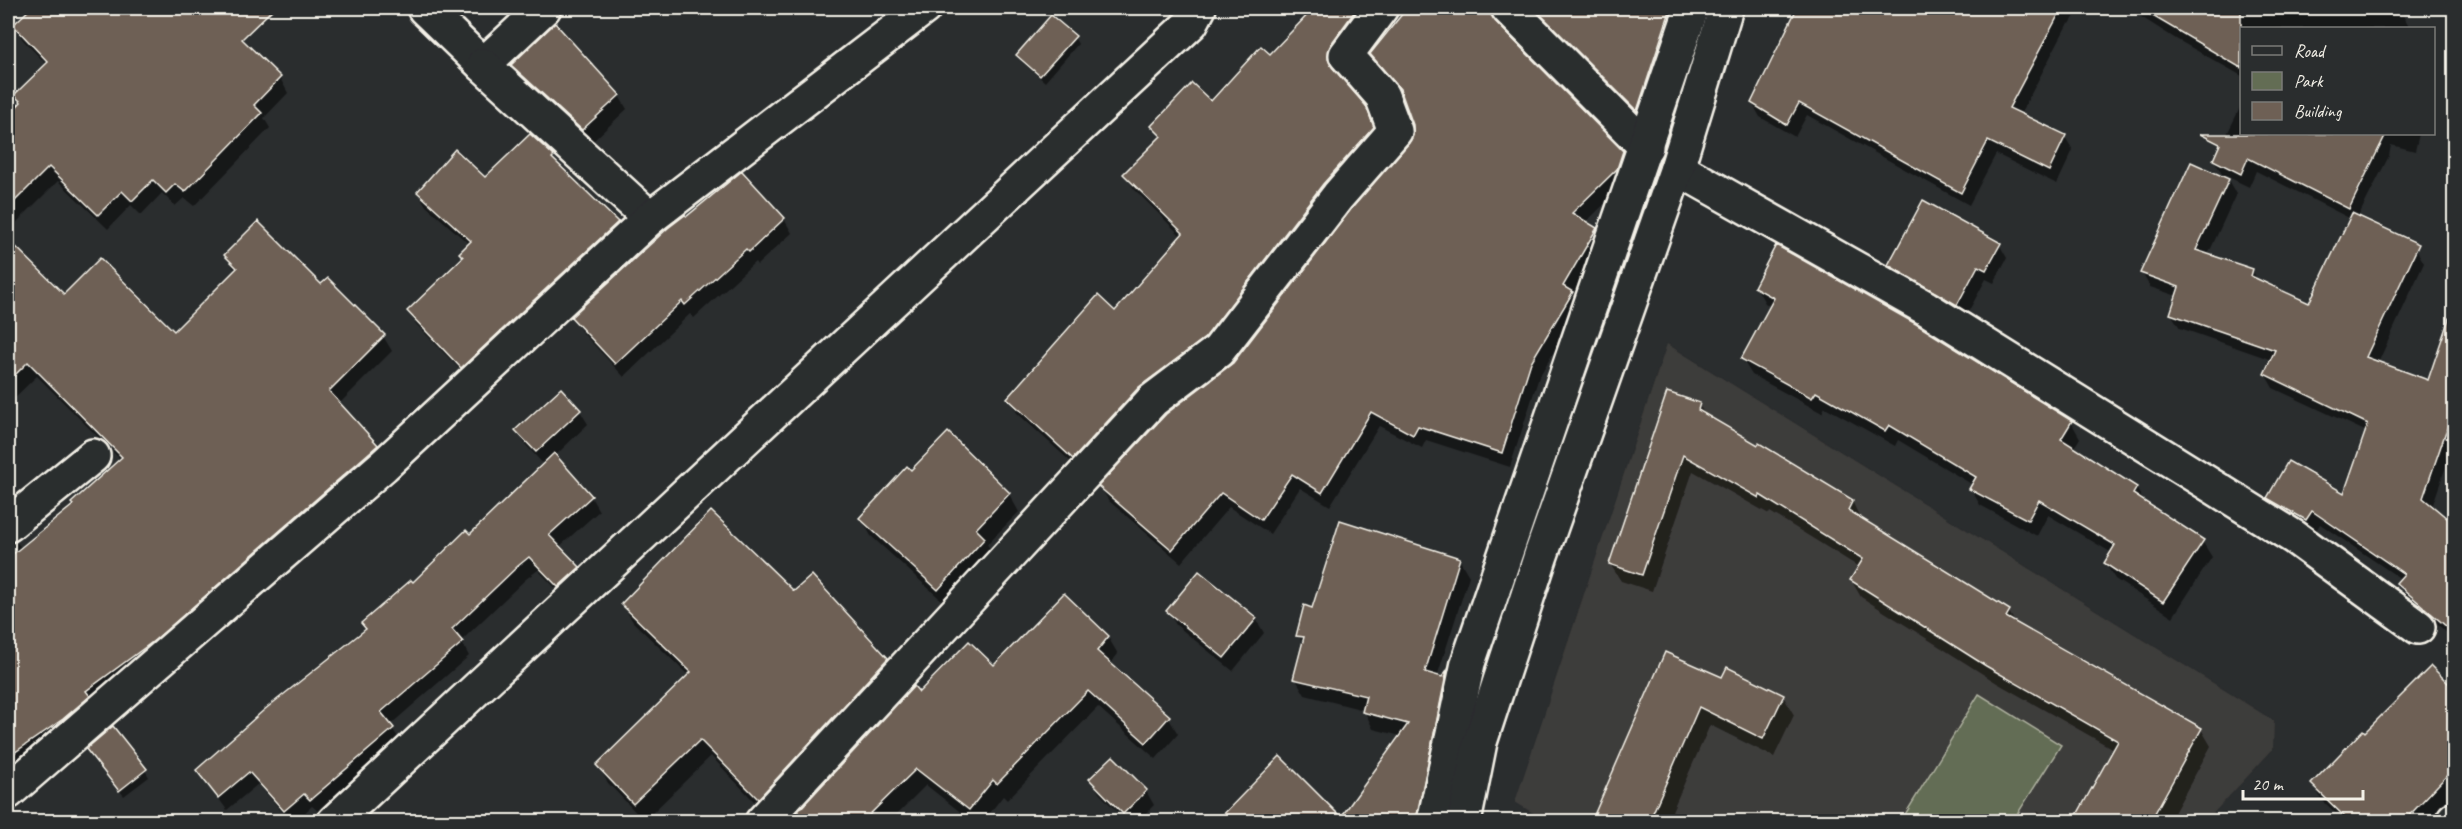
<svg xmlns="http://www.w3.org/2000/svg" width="2462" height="829" font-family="Caveat,sans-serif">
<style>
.built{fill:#3e3c3a}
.green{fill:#636d54;stroke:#acaf9e;stroke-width:1.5}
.shadow{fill:#0007}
.building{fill:#6e6055;stroke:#f4f1e8;stroke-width:1.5}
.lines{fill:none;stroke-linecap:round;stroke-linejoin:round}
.minor-casing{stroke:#f4f1e8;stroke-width:38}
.major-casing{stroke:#f4f1e8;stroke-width:38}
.minor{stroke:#2a2d2e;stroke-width:33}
.major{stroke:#2a2d2e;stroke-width:33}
</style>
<rect width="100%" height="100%" fill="#2a2d2e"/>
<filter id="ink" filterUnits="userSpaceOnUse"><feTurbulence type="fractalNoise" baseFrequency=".0167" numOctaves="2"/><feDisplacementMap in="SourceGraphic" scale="12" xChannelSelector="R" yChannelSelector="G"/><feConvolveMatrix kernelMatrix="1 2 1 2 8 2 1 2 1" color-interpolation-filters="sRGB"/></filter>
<g filter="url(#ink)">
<!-- built -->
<polygon class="built" points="1667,344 2274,721 2273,749 2206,821 1548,822 1515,802"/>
<!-- green -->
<polygon class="green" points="1979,694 2061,745 2013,821 1901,821"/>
<!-- shadow -->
<g class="shadow">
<polygon points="33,8 180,8 208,36 280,78 288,93 264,118 270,128 194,206 184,198 175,206 162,193 141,215 131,205 108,229 58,181 8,231 8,118 21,104 16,95 47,65 23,40 14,26"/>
<polygon points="1316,8 1379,8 1335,66 1335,73 1364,107 1381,142 1213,352 1082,472 1017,413 1009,398 1115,313 1182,237 1134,189 1125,174 1213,160 1270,56"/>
<polygon points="1401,8 1506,8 1498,18 1497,26 1622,152 1631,167 1625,184 1585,223 1596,229 1604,244 1573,297 1580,308 1539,377 1510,467 1426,440 1422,448 1379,426 1330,506 1300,488 1270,534 1229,507 1181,563 1109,501 1100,487 1234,364 1411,144 1415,135 1414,125 1404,97 1380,69 1372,54 1398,19"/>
<polygon points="1528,8 1683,8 1645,124"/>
<polygon points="1790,8 2080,8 2070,24 2068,23 2020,115 2065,137 2073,150 2057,184 1996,154 1969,205 1807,115 1795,137 1760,117 1752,103 1796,14"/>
<polygon points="2127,8 2388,8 2400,10 2408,24 2408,28 2242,28 2242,76 2176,39"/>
<polygon points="1074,37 1078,44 1045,82 1022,62 1018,55"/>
<polygon points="513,65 619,96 627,109 591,143 520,79"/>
<polygon points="2242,104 2242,134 2419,134 2415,151 2391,145 2389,156 2358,217 2416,249 2424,263 2378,363 2429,382 2454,306 2454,443 2432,507 2454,526 2454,639 2406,597 2398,583 2401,579 2320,524 2315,533 2277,512 2269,498 2345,495 2367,432 2273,388 2265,374 2272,360 2180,328 2171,314 2177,296 2150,287 2142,273 2228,180 2236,194 2208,255 2252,270 2258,281 2309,305 2351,219 2256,171 2249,187 2222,174 2214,160"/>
<polygon points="553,157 559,168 617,223 625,236 470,380 416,324 409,311 464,258 469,244 426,206 418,192 485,179"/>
<polygon points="742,173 784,219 792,233 757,265 755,262 694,318 690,314 624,377 581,331 573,317"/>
<polygon points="8,241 64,296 174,333 236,272 226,255 321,286 383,336 392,351 339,404 376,446 385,461 8,778 8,545 17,543 22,548 75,505 121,460 37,376 8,404"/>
<polygon points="1999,244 2007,258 1994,283 1986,279 1965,318 1897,279 1890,265"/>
<polygon points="1756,287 2071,422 2080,438 2074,448 2136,488 2145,503 2202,541 2212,557 2173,617 2115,579 2105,563 2112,553 2048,515 2037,536 1980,505 1971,489 1973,485 1898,440 1895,446 1825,407 1822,413 1752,375 1742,359 1771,307 1765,303"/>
<polygon points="1699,405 1706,416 1852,501 1861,520 2009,612 2016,624 2201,729 2211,746 2169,822 2075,822 2115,750 1997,683 1861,597 1851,580 1859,567 1770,512 1769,514 1693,471 1652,591 1621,581 1610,564"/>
<polygon points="580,411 588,424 555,456 591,497 599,511 559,547 579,568 586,581 567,600 538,570 526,579 461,641 469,656 390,725 401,742 319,812 312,806 295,822 291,822 258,784 227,810 198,770 367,631 412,585 470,537 544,465 525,444 517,430"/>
<polygon points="911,472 1009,494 1019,512 987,544 994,556 949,607 871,536 861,518"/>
<polygon points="1459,559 1469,576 1437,677 1443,679 1447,673 1456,688 1427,822 1340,822 1401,736 1373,729 1364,710 1305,695 1295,678 1304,645 1298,635 1313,609"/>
<polygon points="1199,573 1256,619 1264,633 1233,671 1176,625 1168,611"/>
<polygon points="812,577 887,659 897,676 768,816 711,756 644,821 608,783 598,766 689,676 633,622 623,605 794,593"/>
<polygon points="1064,595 1108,637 1118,654 1110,664 1168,717 1178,734 1156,759 1098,707 1007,800 1003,796 983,822 973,822 926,785 889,822 788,822 914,688 919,694 994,667"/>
<polygon points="2431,668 2454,691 2454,793 2427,822 2345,822 2322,800 2313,784"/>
<polygon points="1723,679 1783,696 1794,715 1774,757 1710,725 1672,811 1677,813 1681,822 1592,822"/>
<polygon points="92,756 145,770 149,777 124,796"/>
<polygon points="1091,779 1146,791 1154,805 1137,822 1127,822 1099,793"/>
<polygon points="2038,811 2056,822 2033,822"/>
<polygon points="634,817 638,822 629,822"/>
</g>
<!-- building -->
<g class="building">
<polygon points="31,8 274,8 242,39 281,77 254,105 262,113 185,192 175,184 166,193 153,180 132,201 122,191 98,215 49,167 8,208 8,116 21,102 14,95 48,62 13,25"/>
<polygon points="1314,8 1352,8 1355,11 1331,44 1328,59 1332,67 1366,106 1374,127 1323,184 1205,338 1139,387 1073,459 1007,398 1098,295 1115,311 1183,233 1123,174 1161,136 1151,126 1192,83 1211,101 1261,46 1270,54"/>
<polygon points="1407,8 1490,8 1495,21 1623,151 1617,169 1572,213 1597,228 1563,286 1573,292 1531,362 1502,453 1418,426 1413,435 1371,412 1322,493 1292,474 1261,520 1221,493 1172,550 1098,486 1166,414 1233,363 1352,208 1409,143 1413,135 1413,125 1400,89 1370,54"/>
<polygon points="1534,8 1671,8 1637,111"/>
<polygon points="1797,8 2062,8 2009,108 2066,135 2049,171 1988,141 1961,193 1799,103 1787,125 1751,103"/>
<polygon points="2139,8 2241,8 2241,68"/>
<polygon points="1051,15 1076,36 1040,76 1016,55"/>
<polygon points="555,23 620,95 582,130 511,65"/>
<polygon points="530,134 554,156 552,158 618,222 461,368 407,311 463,257 459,253 471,241 417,192 455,149 485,177"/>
<polygon points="2200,134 2386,134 2349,209 2248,158 2241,174 2213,160 2220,144"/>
<polygon points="2191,162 2229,179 2196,250 2253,269 2251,276 2309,303 2352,213 2419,244 2366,357 2428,380 2449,318 2454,319 2454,408 2423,498 2454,524 2454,633 2396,583 2404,574 2312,511 2306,520 2267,498 2288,461 2344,493 2368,424 2264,374 2275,350 2170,314 2179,287 2140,273"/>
<polygon points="742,171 785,218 749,252 746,249 685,305 682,301 615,364 571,317 668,228 685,215 687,216"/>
<polygon points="1923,200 2001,243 1986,270 1978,266 1957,305 1888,265"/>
<polygon points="258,221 321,284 328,278 385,335 329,391 378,445 155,640 86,691 90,696 63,719 8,757 8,558 73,505 71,503 122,457 28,362 8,382 8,239 64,294 100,258 174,331 237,268 224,255"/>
<polygon points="1776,245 1916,324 2072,421 2061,439 2137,487 2133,494 2204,540 2163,602 2104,563 2115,545 2039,500 2028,520 1969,489 1976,477 1889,425 1885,431 1816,392 1812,398 1741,359 1774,298 1754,287"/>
<polygon points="561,388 581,410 536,452 515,430"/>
<polygon points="1667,392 1700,403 1698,410 1758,445 1759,443 1853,500 1848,510 2010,610 2006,617 2202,728 2150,822 2073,822 2118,741 1986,666 1850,580 1863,559 1760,495 1759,498 1683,455 1642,575 1609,564"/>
<polygon points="948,432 1010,493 976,529 985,538 938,590 859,518 907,466 911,470"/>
<polygon points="554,453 592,496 549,535 580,567 558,587 529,557 518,566 452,629 463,642 381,712 394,728 310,800 304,794 284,811 249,772 218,798 196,770 264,710 366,629 361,623 411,580 413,582 466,530 470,534"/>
<polygon points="711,511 794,591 812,575 888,658 758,799 700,740 633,804 596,765 691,672 621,604"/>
<polygon points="1340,520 1460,558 1425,672 1442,677 1447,670 1416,822 1216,822 1280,756 1341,817 1408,724 1362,712 1366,696 1293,679 1304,637 1296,636 1304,605 1312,608"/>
<polygon points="1199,571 1257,618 1224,658 1166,611"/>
<polygon points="1064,593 1109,636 1097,651 1170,716 1146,743 1088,691 997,784 993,780 969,810 916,769 862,822 788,822 914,686 919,692 969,641 994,665"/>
<polygon points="1665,652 1722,677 1727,667 1784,695 1763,739 1699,707 1649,822 1591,822"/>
<polygon points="2431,666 2454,689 2454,768 2403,822 2350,822 2311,784 2363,730 2365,732"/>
<polygon points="113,726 147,769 119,791 86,749"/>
<polygon points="1113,756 1147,790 1123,814 1089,779"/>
</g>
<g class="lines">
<defs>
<g id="minor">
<polyline points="424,8 483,65 544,8"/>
<polyline points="1508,8 1646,147"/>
<polyline points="483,65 650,218"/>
<polyline points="1677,168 1926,308 2294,537 2418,627"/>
<polyline points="8,525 93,456"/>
<polyline points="8,792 383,466 650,218 924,8"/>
<polyline points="334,822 1191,23 1199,8"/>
<polyline points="762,822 1153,400 1218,351 1338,196 1395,131 1382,96 1346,55 1381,8"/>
<polyline points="2452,822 2454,819"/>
</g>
<g id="major">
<polyline points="1434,822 1468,663 1692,8"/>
<polyline points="1464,822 1480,742 1541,555 1677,168 1726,8"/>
</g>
</defs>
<!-- minor casing -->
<use href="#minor" class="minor-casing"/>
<!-- major casing -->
<use href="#major" class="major-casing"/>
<!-- minor -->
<use href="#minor" class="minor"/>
<!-- major -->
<use href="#major" class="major"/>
</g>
</g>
<!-- margin -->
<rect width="2462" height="829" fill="none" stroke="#2a2d2e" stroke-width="30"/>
<rect x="15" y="15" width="2432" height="799" fill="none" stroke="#f4f1e8" stroke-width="2" filter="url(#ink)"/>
<!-- legend -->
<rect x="2240" y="27" width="195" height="108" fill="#2a2d2e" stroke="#7b7b78" stroke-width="1.5"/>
<rect x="2252" y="46" width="30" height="9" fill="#2a2d2e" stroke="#7b7b78" stroke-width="1.5"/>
<text x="2294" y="57" font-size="18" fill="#f4f1e8">Road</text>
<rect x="2252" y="72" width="30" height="18" fill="#636d54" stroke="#7b7b78" stroke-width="1.5"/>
<text x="2294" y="87" font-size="18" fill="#f4f1e8">Park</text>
<rect x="2252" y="102" width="30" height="18" fill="#6e6055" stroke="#7b7b78" stroke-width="1.5"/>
<text x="2294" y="117" font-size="18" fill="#f4f1e8">Building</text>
<!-- scale -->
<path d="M2243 790v9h120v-9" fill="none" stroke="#f4f1e8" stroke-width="3"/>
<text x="2252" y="790" font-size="18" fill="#f4f1e8" stroke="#2a2d2e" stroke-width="4.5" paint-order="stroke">20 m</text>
</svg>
